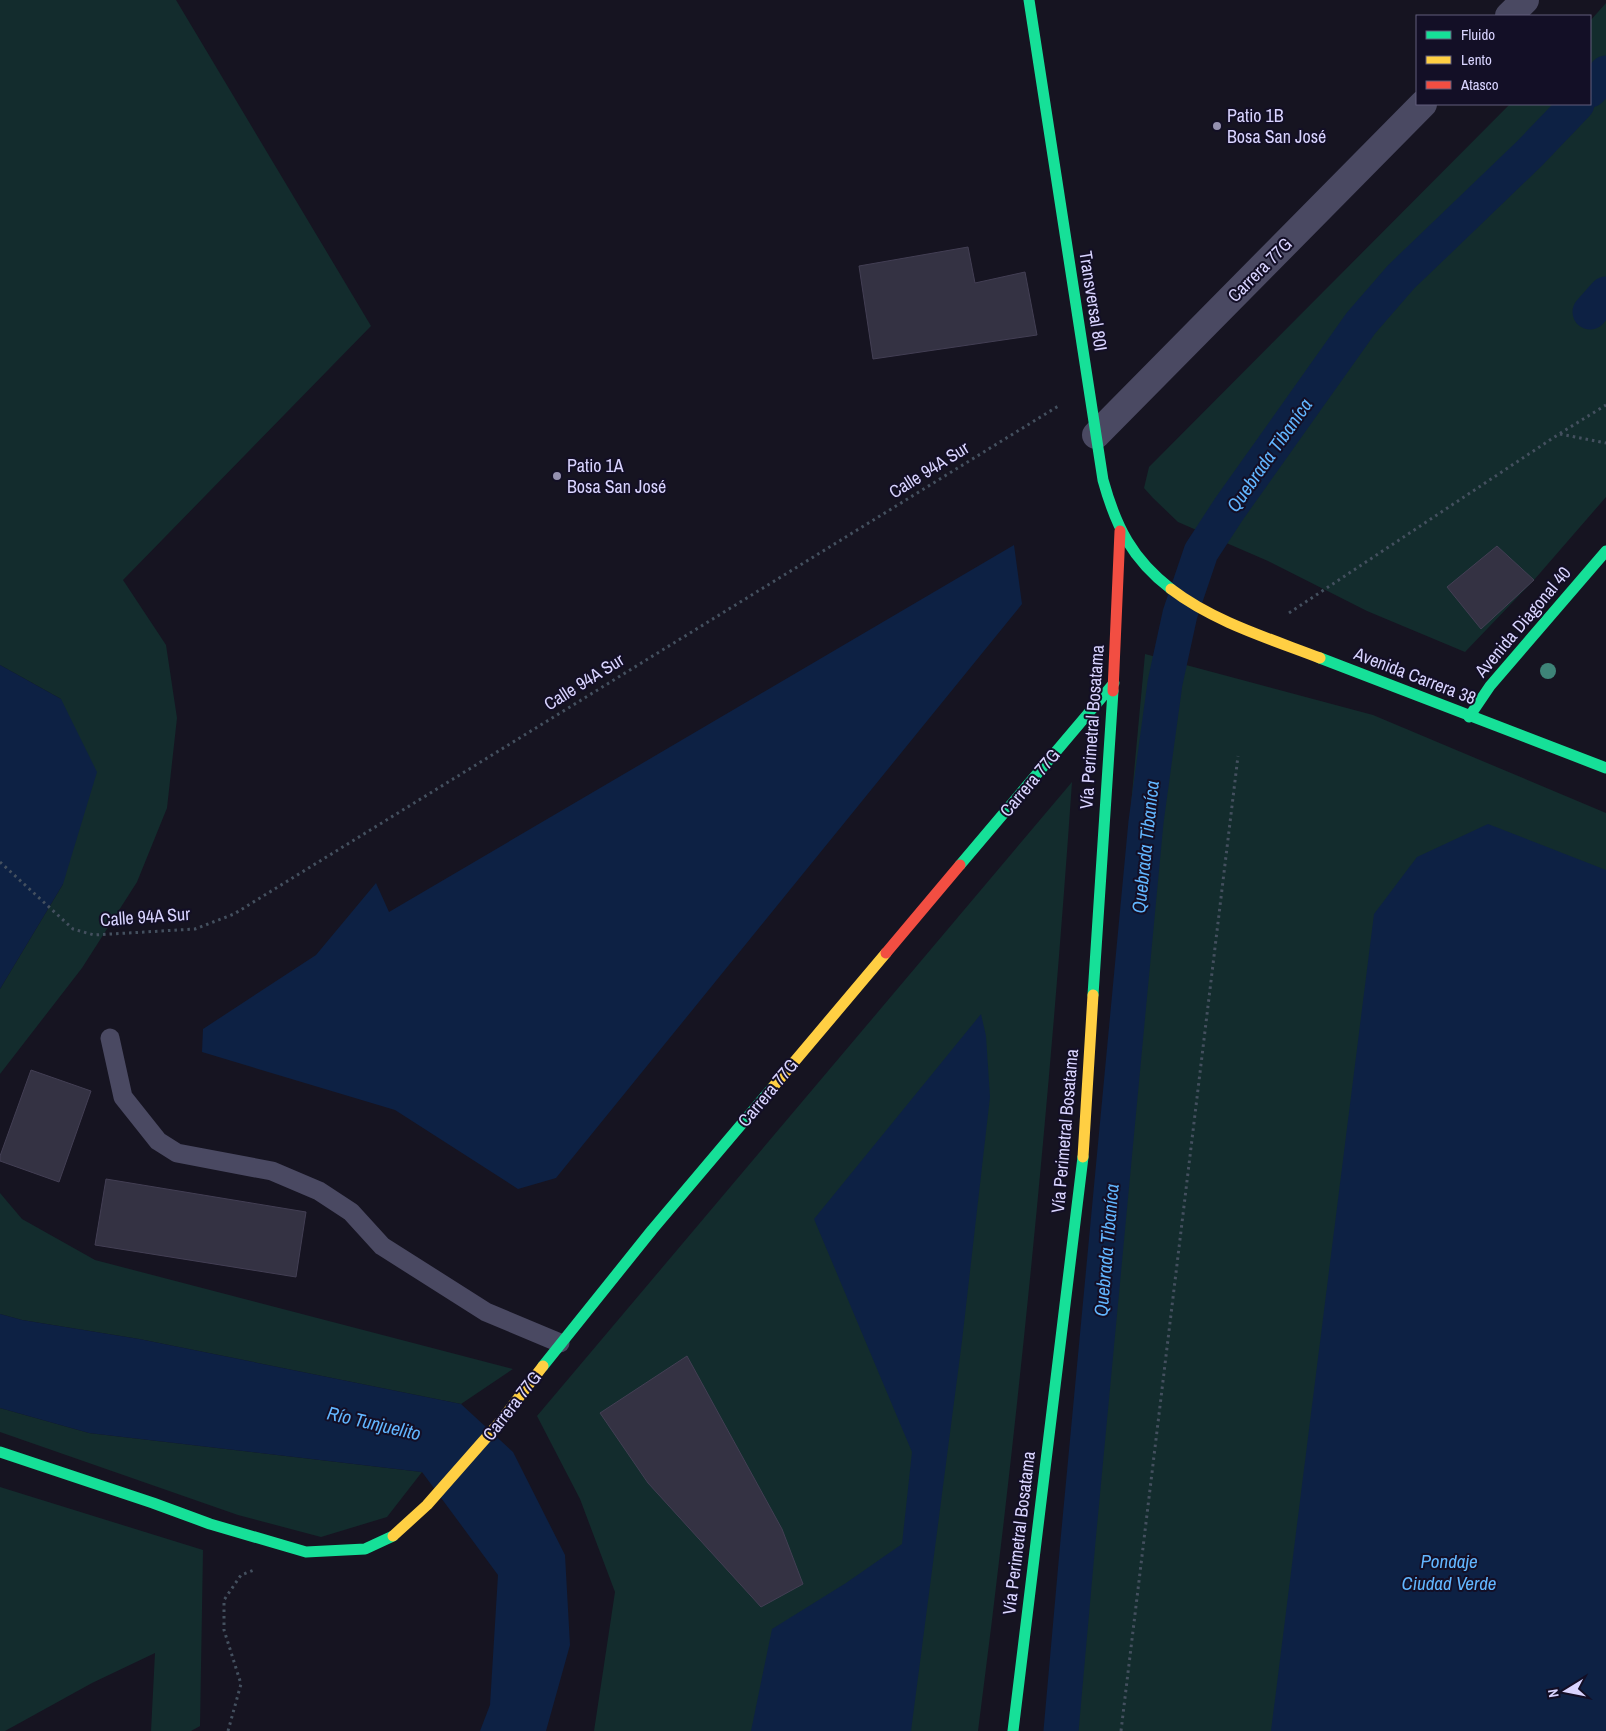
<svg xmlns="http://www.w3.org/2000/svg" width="1606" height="1731" font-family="'Archivo Narrow',sans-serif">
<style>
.green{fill:#132c2d}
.water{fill:#0d2144}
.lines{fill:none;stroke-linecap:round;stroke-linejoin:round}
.canal{stroke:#0d2144;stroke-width:35}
.building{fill:#343243;stroke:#433f54}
.path{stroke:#44505f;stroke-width:3;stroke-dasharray:2.5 4;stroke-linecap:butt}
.lane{stroke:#4a4962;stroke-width:19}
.street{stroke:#4a4962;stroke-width:28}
.fast{stroke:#16e098;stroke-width:11}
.slow{stroke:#ffcf43;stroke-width:11}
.jam{stroke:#f24e42;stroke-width:11}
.tree{fill:#3e8478}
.poi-dot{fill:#9591b1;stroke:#130f26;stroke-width:2}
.labels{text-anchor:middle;stroke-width:4;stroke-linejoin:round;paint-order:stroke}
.poi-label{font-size:18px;fill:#d9d4ff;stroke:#130f26;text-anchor:start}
.street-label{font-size:18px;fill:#d9d4ff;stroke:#130f26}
.water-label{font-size:19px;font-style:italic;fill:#62b6ff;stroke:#130f26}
</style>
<rect width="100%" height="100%" fill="#161421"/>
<!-- green -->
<g class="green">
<polygon points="0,0 176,0 371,326 123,580 166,645 177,718 167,808 137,882 82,968 0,1074 0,989 63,884 61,699 0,665"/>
<polygon points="1606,3 1606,497 1534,580 1465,652 1367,611 1268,561 1178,522 1153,498 1144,488 1149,467 1510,104 1590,104 1590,21"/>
<polygon points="1145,654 1373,715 1606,813 1606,1731 1045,1731"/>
<path d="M1072,782C1050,1099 1019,1416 978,1731H594L615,1592L580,1499L537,1416Z"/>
<polygon points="0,1193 22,1219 95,1260 513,1369 461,1404 139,1339 22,1320 0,1314"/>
<polygon points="0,1408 89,1433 422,1472 387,1517 321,1537 238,1515 0,1432"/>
<polygon points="0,1487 203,1550 200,1726 191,1731 151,1731 155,1653 92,1683 5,1731 0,1731"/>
</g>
<!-- water -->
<g class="water">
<polygon points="1014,545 1022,604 556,1178 518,1189 395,1110 202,1052 203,1029 316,955 376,883 389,912"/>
<polygon points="0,665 61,699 97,772 63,884 0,989"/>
<polygon points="1488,824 1606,870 1606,1731 1271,1731 1374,914 1417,857"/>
<polygon points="981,1014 986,1036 990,1097 962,1341 911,1731 751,1731 772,1629 846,1583 902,1544 912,1452 814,1219"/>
<polygon points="0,1314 22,1320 139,1339 461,1404 513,1452 565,1555 570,1645 546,1731 480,1731 490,1705 498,1575 422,1472 89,1433 0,1408"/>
</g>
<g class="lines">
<!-- canal -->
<g class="canal">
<polyline points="1590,90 1606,73"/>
<polyline points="1590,312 1606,294"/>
<polyline points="1061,1731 1078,1541 1146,822 1165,683 1180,614 1201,552 1229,509 1361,323 1401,277 1530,153 1577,104"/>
</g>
</g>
<!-- building -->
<g class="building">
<polygon points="968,247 975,283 1025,272 1037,335 873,359 859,266"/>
<polygon points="1497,546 1534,580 1481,629 1447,587"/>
<polygon points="31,1070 91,1091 59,1182 0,1161 0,1156"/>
<polygon points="106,1179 306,1212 296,1277 95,1245"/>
<polygon points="687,1356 782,1529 803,1584 761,1607 648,1483 600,1413"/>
</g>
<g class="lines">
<!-- path -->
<g class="path">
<polyline points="1560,434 1606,443"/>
<polyline points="1289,613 1559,434 1606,405"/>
<polyline points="0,862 73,929 94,935 195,929 234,914 1060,405"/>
<polyline points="228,1731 241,1684 224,1630 224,1600 241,1575 254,1570"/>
<polyline points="1121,1731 1238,756"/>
</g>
<!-- lane -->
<polyline class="lane" points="110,1038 123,1097 158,1141 177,1153 272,1171 319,1191 351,1212 382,1246 486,1312 560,1343"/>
<!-- street -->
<g class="street">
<polyline points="1509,16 1525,0"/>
<polyline points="1096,435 1423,104"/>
</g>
<!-- fast -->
<g class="fast">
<path d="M1029,0L1103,480C1116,527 1132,559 1171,589"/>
<polyline points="1320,658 1606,768"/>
<polyline points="1469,717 1490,686 1606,551"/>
<polyline points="960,865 1114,683"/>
<polyline points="1093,995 1113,691"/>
<polyline points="543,1366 652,1230 773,1087"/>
<polyline points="0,1452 153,1503 210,1524 306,1552 365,1549 393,1536"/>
<polyline points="1013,1731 1083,1157"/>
</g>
<!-- slow -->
<g class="slow">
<path d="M1171,589C1214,622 1271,639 1320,658"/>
<polyline points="773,1087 886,953"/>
<polyline points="1083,1157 1093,995"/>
<polyline points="393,1536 427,1505 500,1422 543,1366"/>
</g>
<!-- jam -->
<g class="jam">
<polyline points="1113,691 1120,531"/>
<polyline points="886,953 960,865"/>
</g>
</g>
<!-- trees -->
<circle class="tree" cx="1548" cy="671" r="8"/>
<!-- markers -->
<g class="poi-dot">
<circle cx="1217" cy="126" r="5"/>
<circle cx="557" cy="476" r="5"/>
</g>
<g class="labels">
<!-- poi labels -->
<g class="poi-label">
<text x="1227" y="122">Patio 1B<tspan x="1227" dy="21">Bosa San José</tspan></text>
<text x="567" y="472">Patio 1A<tspan x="567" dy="21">Bosa San José</tspan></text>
</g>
<!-- street labels -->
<g class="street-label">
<text transform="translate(1260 270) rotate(-45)" y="6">Carrera 77G</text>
<text transform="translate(1093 301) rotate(81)" y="6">Transversal 80I</text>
<text transform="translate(929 470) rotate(-32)" y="6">Calle 94A Sur</text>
<text transform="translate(1523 622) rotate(-50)" y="6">Avenida Diagonal 40</text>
<text transform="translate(1415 676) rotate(21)" y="6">Avenida Carrera 38</text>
<text transform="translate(584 682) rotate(-32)" y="6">Calle 94A Sur</text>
<text transform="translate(1092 727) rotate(-86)" y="6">Vía Perimetral Bosatama</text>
<text transform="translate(1030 783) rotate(-50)" y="6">Carrera 77G</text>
<text transform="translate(145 917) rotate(-4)" y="6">Calle 94A Sur</text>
<text transform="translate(768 1093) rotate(-50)" y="6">Carrera 77G</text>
<text transform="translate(1065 1131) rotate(-85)" y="6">Vía Perimetral Bosatama</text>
<text transform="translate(512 1406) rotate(-52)" y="6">Carrera 77G</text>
<text transform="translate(1019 1533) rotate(-83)" y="6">Vía Perimetral Bosatama</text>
</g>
<!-- water labels -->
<g class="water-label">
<text transform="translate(1269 455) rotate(-55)" y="7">Quebrada Tibaníca</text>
<text transform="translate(1145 847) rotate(-84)" y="7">Quebrada Tibaníca</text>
<text transform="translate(1106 1250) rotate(-85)" y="7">Quebrada Tibaníca</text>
<text transform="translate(374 1423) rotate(13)" y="7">Río Tunjuelito</text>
<text x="1449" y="1568">Pondaje<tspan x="1449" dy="22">Ciudad Verde</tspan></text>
</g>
</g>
<!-- legend -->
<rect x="1416" y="15" width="175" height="90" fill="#130f26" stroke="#625e7d"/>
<rect x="1426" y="31" width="25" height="8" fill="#16e098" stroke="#625e7d"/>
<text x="1461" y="40" font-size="15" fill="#d9d4ff">Fluido</text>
<rect x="1426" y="56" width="25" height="8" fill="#ffcf43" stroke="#625e7d"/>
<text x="1461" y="65" font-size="15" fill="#d9d4ff">Lento</text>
<rect x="1426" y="81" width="25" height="8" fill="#f24e42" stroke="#625e7d"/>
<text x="1461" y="90" font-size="15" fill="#d9d4ff">Atasco</text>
<!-- north arrow -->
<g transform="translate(1566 1691) rotate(260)" stroke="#130f26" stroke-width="4" paint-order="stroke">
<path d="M0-4L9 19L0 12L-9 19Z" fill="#d9d4ff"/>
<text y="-8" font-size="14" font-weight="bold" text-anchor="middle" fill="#d9d4ff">N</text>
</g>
</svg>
